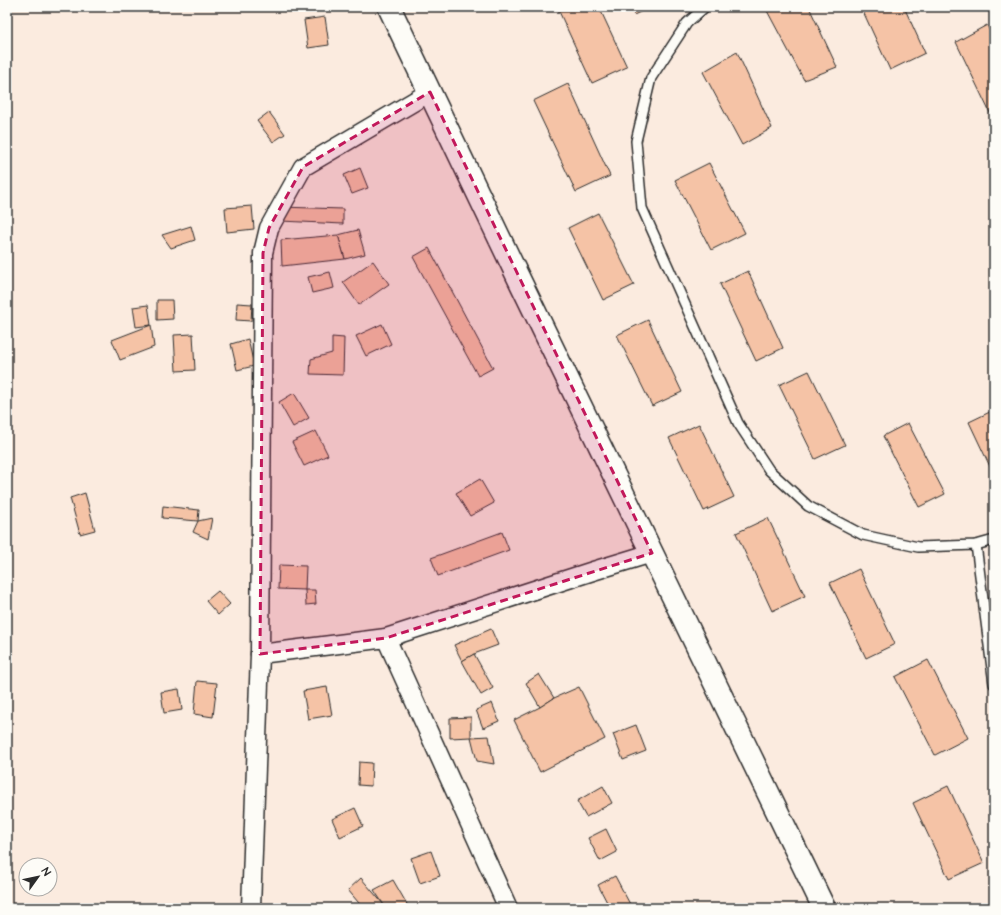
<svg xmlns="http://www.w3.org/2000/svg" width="1001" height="915" font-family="'Architects Daughter',sans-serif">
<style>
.building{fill:#f5c3a6;stroke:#2b2b2b}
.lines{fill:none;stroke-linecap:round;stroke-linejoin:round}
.service-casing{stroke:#2b2b2b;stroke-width:12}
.minor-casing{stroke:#2b2b2b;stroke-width:21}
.tertiary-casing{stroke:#2b2b2b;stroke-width:25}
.service{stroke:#fdfcf7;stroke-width:9}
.minor{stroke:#fdfcf7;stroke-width:18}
.tertiary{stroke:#fdfcf7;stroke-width:22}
.marked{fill:#c2185b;fill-opacity:0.2;stroke:#c2185b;stroke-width:3;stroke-dasharray:8 5;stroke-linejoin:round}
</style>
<rect width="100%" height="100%" fill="#fbebdf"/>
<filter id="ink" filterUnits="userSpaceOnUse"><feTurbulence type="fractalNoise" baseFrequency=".025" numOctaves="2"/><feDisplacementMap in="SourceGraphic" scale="8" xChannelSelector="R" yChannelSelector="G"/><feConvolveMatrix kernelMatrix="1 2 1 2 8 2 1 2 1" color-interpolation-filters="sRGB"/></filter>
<g filter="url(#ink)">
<!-- building -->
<g class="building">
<polygon points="557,7 599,7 627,67 592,83"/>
<polygon points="630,7 650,7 634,15"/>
<polygon points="765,7 809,7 837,67 804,80"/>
<polygon points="861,7 904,7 925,53 890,70"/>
<polygon points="325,17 329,45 308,48 304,20"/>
<polygon points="987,25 994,40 994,113 991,115 956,42"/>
<polygon points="737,52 772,128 742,145 703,72"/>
<polygon points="568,84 610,176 576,192 533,101"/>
<polygon points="269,112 285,134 273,142 257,121"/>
<polygon points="709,163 745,233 711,250 675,180"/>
<polygon points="360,168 368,188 352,194 344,175"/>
<polygon points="252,206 254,229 227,232 225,208"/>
<polygon points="281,207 343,209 343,224 281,221"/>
<polygon points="598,213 634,285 603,300 568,228"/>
<polygon points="191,226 195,240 171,248 162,235"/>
<polygon points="358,230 365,254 345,259 338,235"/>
<polygon points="338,235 345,259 282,266 281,240"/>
<polygon points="429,248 493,368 478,376 413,257"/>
<polygon points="373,261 389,284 359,305 343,282"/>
<polygon points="748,271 783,348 756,361 720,284"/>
<polygon points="330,272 334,288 312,293 308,277"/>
<polygon points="157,300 172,300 173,319 157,320"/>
<polygon points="237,303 252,304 251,321 236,320"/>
<polygon points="148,305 151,325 136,327 133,307"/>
<polygon points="648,320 682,392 652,406 617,335"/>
<polygon points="382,324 391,344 366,356 356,336"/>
<polygon points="151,325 154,347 120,360 112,340"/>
<polygon points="193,334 195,370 176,371 174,335"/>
<polygon points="332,337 344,338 343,375 310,374 311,359 332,353"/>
<polygon points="248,339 254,366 237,370 231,344"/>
<polygon points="809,371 845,445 815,459 779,385"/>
<polygon points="294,393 309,418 293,427 279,402"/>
<polygon points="994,410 994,475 969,422"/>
<polygon points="908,423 945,494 919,507 883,436"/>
<polygon points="699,424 734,497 704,511 669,438"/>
<polygon points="316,431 328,455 304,466 292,442"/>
<polygon points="480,479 494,503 470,516 456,493"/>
<polygon points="85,493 95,530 80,534 70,498"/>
<polygon points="163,506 199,510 198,521 162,518"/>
<polygon points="212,518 208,539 193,532 198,521"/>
<polygon points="768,518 805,596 772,611 736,533"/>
<polygon points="502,532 509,550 438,576 431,558"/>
<polygon points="279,565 306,566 305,590 278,589"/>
<polygon points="859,569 895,644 866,658 830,583"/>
<polygon points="305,590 315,590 316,604 306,605"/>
<polygon points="218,591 230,604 218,615 206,601"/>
<polygon points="491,629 498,645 474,654 462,661 454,645"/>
<polygon points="474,654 493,688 481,695 462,661"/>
<polygon points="928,660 968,738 935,755 895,677"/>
<polygon points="539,674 554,698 540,707 526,683"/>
<polygon points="197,681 217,683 213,717 194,714"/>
<polygon points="327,687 332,715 308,719 303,691"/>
<polygon points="579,687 605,739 540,772 514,720 540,707 554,698"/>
<polygon points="179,689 182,710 164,713 161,692"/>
<polygon points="492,703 499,721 483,728 476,710"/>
<polygon points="471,717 471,737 450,738 450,718"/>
<polygon points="636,725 646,751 623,760 613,734"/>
<polygon points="489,736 494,764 477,761 471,737"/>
<polygon points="359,762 372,763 371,786 358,785"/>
<polygon points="603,786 612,803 586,817 577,801"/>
<polygon points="948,786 984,863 949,879 913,803"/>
<polygon points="355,808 363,826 340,837 332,819"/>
<polygon points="606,829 617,852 600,861 588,838"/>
<polygon points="431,851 440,876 420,883 411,858"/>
<polygon points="615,876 632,908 610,908 598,885"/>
<polygon points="361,878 384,905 380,908 363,908 348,890"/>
<polygon points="393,880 408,906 405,908 385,908 384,905 374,890"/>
</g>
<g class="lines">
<defs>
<g id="service">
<polyline points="705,7 687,23 651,78 636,141 642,208 738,423 769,470 808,506 863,535 918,547 976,545 994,540"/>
<polyline points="976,545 994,684"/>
</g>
<g id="minor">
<polyline points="386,638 508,908"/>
<polyline points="260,654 386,638 593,571 652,553"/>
<polyline points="251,908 260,654 263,253 269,228 303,167 430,92"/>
</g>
<polyline id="tertiary" points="389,7 518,277 824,908"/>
</defs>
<!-- service casing -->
<use href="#service" class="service-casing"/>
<!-- minor casing -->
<use href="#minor" class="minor-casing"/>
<!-- tertiary casing -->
<use href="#tertiary" class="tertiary-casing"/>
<!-- service -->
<use href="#service" class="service"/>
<!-- minor -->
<use href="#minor" class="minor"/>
<!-- tertiary -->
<use href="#tertiary" class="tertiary"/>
</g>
</g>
<!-- marked area -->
<path class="marked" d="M430,92L652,553L386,638L260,654L263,253L269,228L303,167Z"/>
<!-- margin -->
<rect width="1001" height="915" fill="none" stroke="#fdfcf7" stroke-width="24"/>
<rect x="12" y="12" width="977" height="891" fill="none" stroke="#2b2b2b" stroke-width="1.5" filter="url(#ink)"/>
<!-- north arrow -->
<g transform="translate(38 877) rotate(57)"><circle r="19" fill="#fdfcf7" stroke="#a9a8a5"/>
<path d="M0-3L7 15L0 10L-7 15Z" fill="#2b2b2b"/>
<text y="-6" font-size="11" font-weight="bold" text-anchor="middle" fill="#2b2b2b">N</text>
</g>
</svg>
